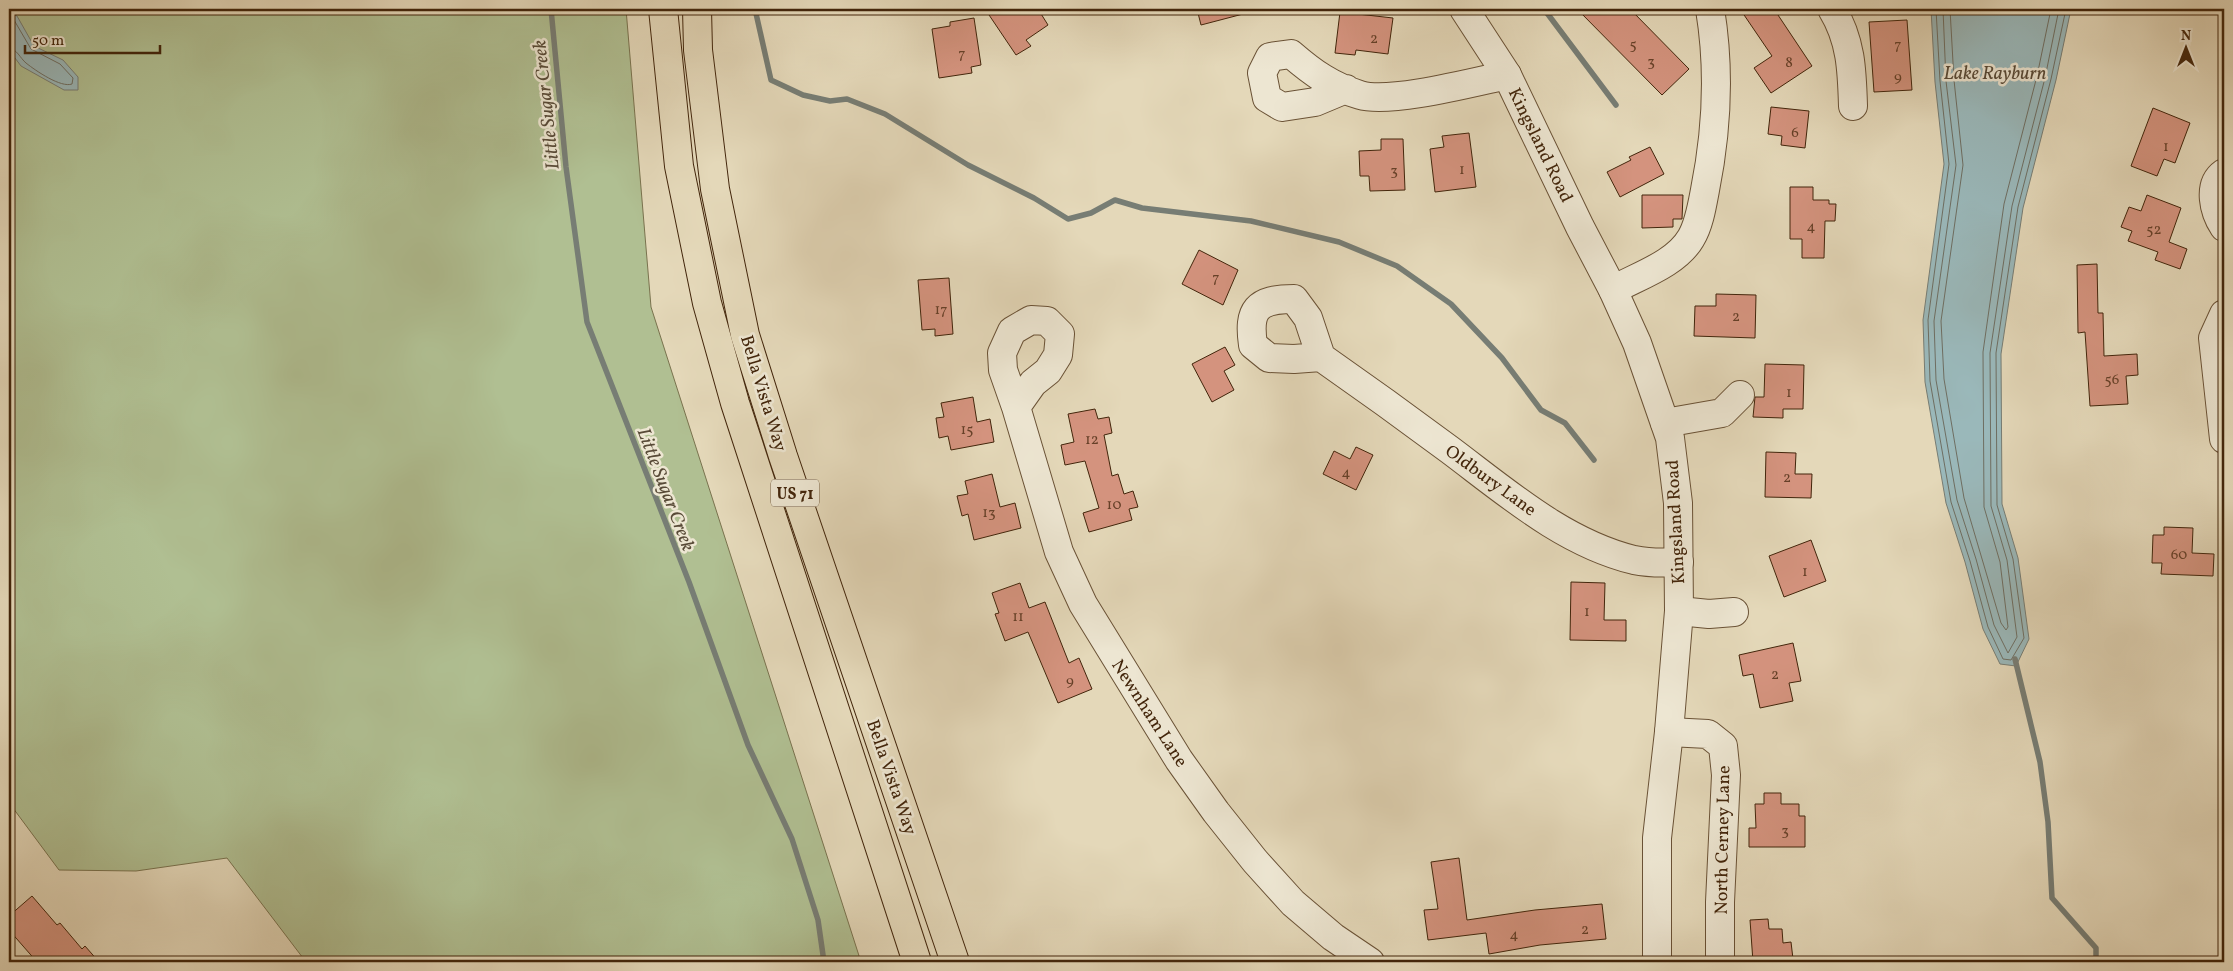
<svg xmlns="http://www.w3.org/2000/svg" width="2233" height="971" font-family="Vollkorn,serif">
<style>
.green{fill:#b0bf92;stroke:#79724e}
.water{fill:#9ab8ba;stroke:#777d74}
.lines{fill:none;stroke-linecap:round;stroke-linejoin:round}
.shore{stroke:#6e6e62;stroke-width:1}
.stream{stroke:#777d74;stroke-width:5.5}
.building{fill:#d4937e;stroke:#42250b}
.minor-casing{stroke:#6a5236;stroke-width:30}
.major-casing{stroke:#42250b;stroke-width:30}
.minor{stroke:#ede6d2;stroke-width:28}
.major{stroke:#e4d8b9;stroke-width:28}
.labels{text-anchor:middle;stroke-width:5;stroke-linejoin:round;paint-order:stroke}
.number-label{font-size:15px;fill:#664028}
.shield{fill:#ede6d2;stroke:#755f47;stroke-width:1}
.shield-label{font-size:16px;font-weight:bold;fill:#42250b}
.street-label{font-size:18px;fill:#42250b;stroke:#ede6d2}
.water-label{font-size:19px;font-style:italic;fill:#584a37;stroke:#ede6d2}
</style>
<rect width="100%" height="100%" fill="#e4d8b9"/>
<filter id="stains"><feTurbulence type="fractalNoise" baseFrequency=".004" numOctaves="4"/><feColorMatrix values="0 0 0 0 .2 0 0 0 0 .09 0 0 0 0 .02 0 0 0 .5 -.17"/></filter>
<radialGradient id="worn" r=".72"><stop offset=".6" stop-color="#630" stop-opacity="0"/><stop offset="1" stop-color="#630" stop-opacity=".3"/></radialGradient>
<!-- green -->
<polygon class="green" points="9,9 626,9 651,307 861,962 306,962 227,858 136,871 59,870 10,804 9,797"/>
<!-- water -->
<g class="water">
<polygon points="1931,9 2071,9 2056,80 2023,208 2001,354 2002,504 2018,558 2029,639 2016,666 2000,664 1983,629 1965,562 1946,503 1925,382 1923,320 1944,164 1935,82"/>
<polygon points="9,12 17,16 34,46 63,60 78,77 78,90 64,90 21,66 9,50"/>
</g>
<g class="lines">
<!-- shore -->
<g class="shore">
<polyline points="1936,9 1940,81 1949,164 1928,320 1930,381 1951,502 1970,561 1988,627 2003,659 2011,660 2024,638 2013,559 1997,505 1996,353 2018,207 2051,79 2066,9"/>
<polyline points="1943,9 1946,81 1956,165 1934,321 1936,380 1957,500 1976,559 1994,625 2008,653 2017,637 2007,560 1991,506 1990,353 2012,206 2045,78 2059,9"/>
<polyline points="1950,9 1954,80 1963,165 1941,321 1944,379 1964,498 2001,623 2006,630 2008,627 2000,562 1984,507 1983,352 2004,204 2037,76 2051,9"/>
<path d="M9,17L14,20L31,49L60,64L73,78L72,84C61,88 36,71 26,63C20,58 17,49 9,48"/>
</g>
<!-- stream -->
<g class="stream">
<polyline points="551,9 566,167 587,322 689,582 748,745 792,839 818,920 824,962"/>
<polyline points="755,9 771,80 803,95 830,101 847,99 885,114 968,165 1034,198 1068,219 1091,213 1115,200 1142,208 1251,221 1339,242 1397,266 1451,304 1502,358 1541,410 1565,423 1594,460"/>
<polyline points="1544,9 1616,105"/>
<polyline points="2015,659 2040,762 2048,822 2052,898 2096,948 2096,962"/>
</g>
</g>
<!-- building -->
<g class="building">
<polygon points="985,9 1038,9 1048,25 1026,40 1031,46 1016,55"/>
<polygon points="1197,9 1243,9 1243,14 1201,25"/>
<polygon points="1577,9 1630,9 1689,69 1662,95"/>
<polygon points="1740,9 1774,9 1812,66 1771,93 1754,68 1772,56"/>
<polygon points="1340,12 1393,18 1388,54 1356,50 1355,55 1335,53"/>
<polygon points="974,18 981,65 971,67 972,73 939,78 932,29 950,26 950,22"/>
<polygon points="1907,20 1912,90 1874,92 1869,22"/>
<polygon points="1771,107 1809,111 1805,148 1781,145 1782,136 1768,134"/>
<polygon points="2153,108 2190,123 2175,163 2164,159 2157,176 2131,166"/>
<polygon points="1469,133 1476,187 1435,192 1430,149 1444,147 1442,136"/>
<polygon points="1381,139 1403,139 1405,190 1370,191 1369,176 1360,176 1359,151 1381,150"/>
<polygon points="1650,147 1664,174 1620,197 1607,172 1631,160 1629,157"/>
<polygon points="1790,187 1813,187 1813,200 1829,200 1829,204 1836,204 1835,221 1825,221 1824,258 1802,258 1802,239 1790,239"/>
<polygon points="1642,195 1683,195 1682,219 1673,219 1673,227 1642,228"/>
<polygon points="2147,195 2181,208 2169,242 2187,249 2180,269 2155,260 2158,252 2128,241 2132,231 2121,227 2129,207 2141,211"/>
<polygon points="1199,250 1238,270 1223,305 1182,284"/>
<polygon points="2097,264 2098,313 2103,313 2104,356 2137,354 2138,375 2126,376 2128,404 2090,406 2085,332 2078,333 2077,265"/>
<polygon points="949,278 953,334 935,336 935,329 922,330 918,280"/>
<polygon points="1716,294 1756,295 1755,338 1694,336 1695,306 1716,306"/>
<polygon points="1225,347 1235,365 1224,371 1234,390 1212,402 1192,364"/>
<polygon points="1765,364 1804,365 1803,409 1783,409 1783,418 1753,417 1755,397 1764,397"/>
<polygon points="973,397 977,422 990,419 994,442 951,450 948,436 939,438 936,418 944,417 941,403"/>
<polygon points="1095,409 1098,419 1109,417 1112,433 1104,435 1112,476 1118,474 1124,494 1133,491 1138,507 1129,509 1132,520 1089,532 1083,513 1099,508 1085,461 1065,465 1061,445 1074,442 1068,414"/>
<polygon points="1356,447 1373,455 1356,490 1323,474 1334,451 1350,459"/>
<polygon points="1766,452 1796,453 1795,474 1812,474 1811,498 1765,497"/>
<polygon points="992,474 1000,507 1015,503 1021,528 974,540 968,514 962,516 957,496 968,494 965,481"/>
<polygon points="2164,527 2193,528 2192,553 2214,554 2213,576 2161,574 2162,563 2152,563 2153,535 2164,535"/>
<polygon points="1811,540 1826,581 1784,597 1769,556"/>
<polygon points="1571,582 1605,583 1604,620 1626,620 1626,641 1570,640"/>
<polygon points="1020,583 1029,608 1045,602 1069,663 1079,658 1092,689 1058,703 1028,632 1005,641 995,614 999,613 992,593"/>
<polygon points="1793,643 1801,681 1789,683 1793,701 1760,708 1753,674 1743,676 1739,655"/>
<polygon points="1764,793 1781,793 1781,804 1799,804 1799,816 1805,816 1805,847 1749,847 1749,828 1756,828 1755,804 1764,804"/>
<polygon points="1459,858 1467,920 1535,910 1602,904 1606,939 1540,945 1489,954 1486,933 1428,940 1424,910 1438,909 1431,862"/>
<polygon points="32,896 57,925 60,923 82,949 85,946 99,962 37,962 9,930 9,916"/>
<polygon points="1768,919 1769,929 1782,929 1783,943 1791,942 1793,959 1783,960 1783,962 1753,962 1750,920"/>
</g>
<g class="lines">
<defs>
<g id="minor">
<polyline points="1464,9 1507,75 1580,227 1613,290 1637,343 1670,438 1678,503 1679,611 1669,732 1657,838 1657,962"/>
<path d="M1832,9C1851,40 1852,70 1853,106"/>
<path d="M1346,89L1315,102L1282,107L1267,98L1262,73L1270,57L1291,54C1313,73 1331,86 1360,95C1390,104 1474,82 1507,75"/>
<path d="M2224,173C2207,185 2214,212 2224,227"/>
<path d="M1613,290C1638,276 1676,264 1691,238C1699,225 1702,206 1705,190C1717,130 1720,70 1710,9"/>
<polyline points="2224,314 2213,338 2224,439"/>
<path d="M1321,357L1294,359L1269,358L1253,345C1248,310 1256,299 1294,299L1308,318L1321,357C1364,387 1407,418 1450,450C1506,492 1564,543 1634,560C1649,563 1664,563 1679,562"/>
<polyline points="1016,407 1033,383 1048,371 1058,355 1060,334 1047,321 1031,320 1012,331 1002,353 1003,370 1016,407 1059,552 1083,604 1179,760 1216,812 1255,861 1293,903 1333,937 1370,962"/>
<polyline points="1665,423 1722,413 1740,395"/>
<polyline points="1679,611 1709,614 1734,612"/>
<polyline points="1669,732 1708,734 1723,746 1726,775 1720,902 1720,962"/>
</g>
<g id="major">
<polyline points="663,9 679,166 707,303 735,403 917,962"/>
<polyline points="697,9 698,50 715,189 745,335 783,456 955,962"/>
</g>
</defs>
<!-- minor casing -->
<use href="#minor" class="minor-casing"/>
<!-- major casing -->
<use href="#major" class="major-casing"/>
<!-- minor -->
<use href="#minor" class="minor"/>
<!-- major -->
<use href="#major" class="major"/>
</g>
<g class="labels">
<!-- number labels -->
<g class="number-label">
<text x="1374" y="43">2</text>
<text x="1633" y="49">5</text>
<text x="1898" y="49">7</text>
<text x="962" y="58">7</text>
<text x="1651" y="66">3</text>
<text x="1789" y="67">8</text>
<text x="1898" y="81">9</text>
<text x="1795" y="137">6</text>
<text x="2166" y="151">1</text>
<text x="1462" y="174">1</text>
<text x="1394" y="175">3</text>
<text x="1811" y="231">4</text>
<text x="2154" y="234">52</text>
<text x="1216" y="282">7</text>
<text x="941" y="314">17</text>
<text x="1736" y="321">2</text>
<text x="2112" y="384">56</text>
<text x="1789" y="397">1</text>
<text x="967" y="434">15</text>
<text x="1092" y="444">12</text>
<text x="1346" y="477">4</text>
<text x="1787" y="482">2</text>
<text x="1114" y="509">10</text>
<text x="989" y="517">13</text>
<text x="2179" y="559">60</text>
<text x="1805" y="576">1</text>
<text x="1587" y="616">1</text>
<text x="1018" y="621">11</text>
<text x="1775" y="679">2</text>
<text x="1070" y="685">9</text>
<text x="1785" y="835">3</text>
<text x="1585" y="934">2</text>
<text x="1514" y="939">4</text>
</g>
<!-- shield labels -->
<rect class="shield" x="771" y="479.5" width="48" height="27" rx="4"/>
<g class="shield-label">
<text x="795" y="499">US 71</text>
</g>
<!-- street labels -->
<g class="street-label">
<text transform="translate(1541 145) rotate(64)" y="6">Kingsland Road</text>
<text transform="translate(764 393) rotate(73)" y="6">Bella Vista Way</text>
<text transform="translate(1491 480) rotate(36)" y="6">Oldbury Lane</text>
<text transform="translate(1675 522) rotate(-93)" y="6">Kingsland Road</text>
<text transform="translate(1150 713) rotate(57)" y="6">Newnham Lane</text>
<text transform="translate(892 777) rotate(71)" y="6">Bella Vista Way</text>
<text transform="translate(1722 840) rotate(-89)" y="6">North Cerney Lane</text>
</g>
<!-- water labels -->
<g class="water-label">
<text x="1995" y="79">Lake Rayburn</text>
<text transform="translate(545 105) rotate(-96)" y="7">Little Sugar Creek</text>
<text transform="translate(667 489) rotate(69)" y="7">Little Sugar Creek</text>
</g>
</g>
<!-- margin -->
<rect width="2233" height="971" fill="none" stroke="#e4d8b9" stroke-width="30"/>
<rect x="10" y="10" width="2213" height="951" fill="none" stroke="#42250b" stroke-width="2.5"/>
<rect x="15" y="15" width="2203" height="941" fill="none" stroke="#42250b"/>
<!-- north arrow -->
<g transform="translate(2186 48)" stroke="#ede6d2" stroke-width="4" paint-order="stroke">
<path d="M0-4L9 19L0 12L-9 19Z" fill="#42250b"/>
<text y="-8" font-size="14" font-weight="bold" text-anchor="middle" fill="#42250b">N</text>
</g>
<!-- scale -->
<path d="M25 45v8h135v-8" fill="none" stroke="#42250b" stroke-width="2.5"/>
<text x="32" y="45" font-size="15" fill="#42250b" stroke="#ede6d2" stroke-width="4" paint-order="stroke">50 m</text>
<rect width="100%" height="100%" filter="url(#stains)"/>
<rect width="100%" height="100%" fill="url(#worn)"/>
</svg>
